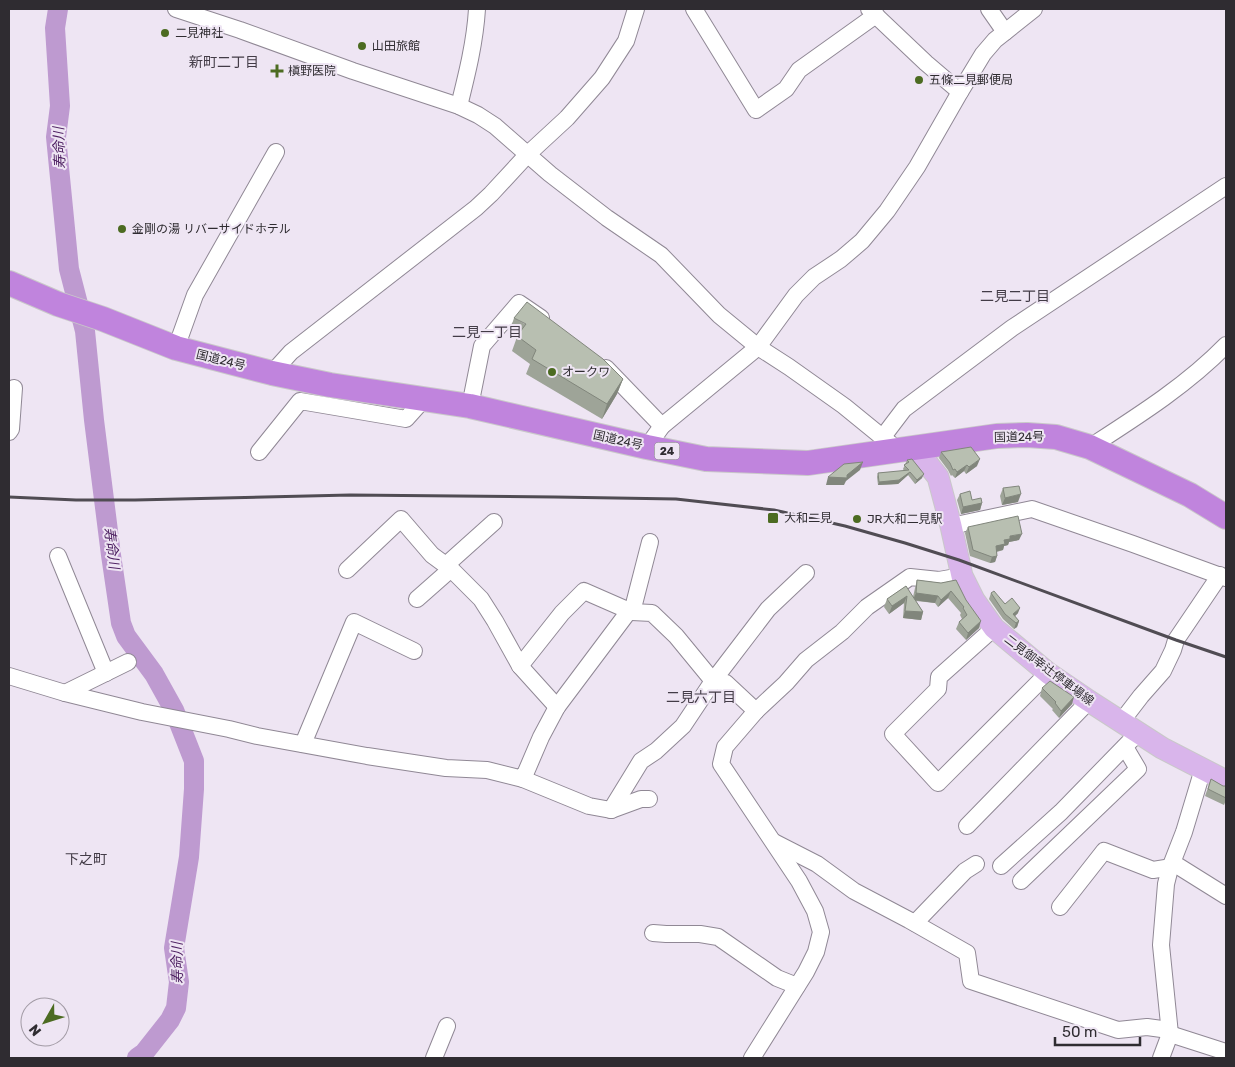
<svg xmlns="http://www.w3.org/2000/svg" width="1235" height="1067" font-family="Rubik,'Noto Sans JP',sans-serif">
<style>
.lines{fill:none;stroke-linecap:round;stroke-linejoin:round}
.river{stroke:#be9ad0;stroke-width:20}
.minor-casing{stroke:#908895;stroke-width:18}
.major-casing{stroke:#c9c8c9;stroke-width:23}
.highway-casing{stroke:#c9c8c9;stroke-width:26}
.minor{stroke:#fff;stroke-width:16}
.major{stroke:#d9b5eb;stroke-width:21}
.highway{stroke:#c084dd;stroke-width:24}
.rail{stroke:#504c53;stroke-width:3}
.wall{fill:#9ea498}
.shaded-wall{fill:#81867c}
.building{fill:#b8bfb1;stroke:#81867c}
.poi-dot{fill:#4c6b21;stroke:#eee5f3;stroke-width:2}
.labels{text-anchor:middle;stroke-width:4;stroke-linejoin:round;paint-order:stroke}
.shield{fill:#eee5f3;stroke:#68646b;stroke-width:1}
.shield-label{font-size:11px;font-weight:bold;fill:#2f2c31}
.poi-label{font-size:12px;fill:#2f2c31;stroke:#eee5f3;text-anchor:start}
.street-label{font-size:12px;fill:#2f2c31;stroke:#eee5f3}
.neighbourhood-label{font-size:14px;fill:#433c47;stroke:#eee5f3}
.water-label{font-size:14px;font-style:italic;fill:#4e2162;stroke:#eee5f3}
</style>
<rect width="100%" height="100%" fill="#eee5f3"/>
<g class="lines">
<!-- river -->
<polyline class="river" points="58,9 55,28 60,106 56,137 69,269 85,331 94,420 111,555 121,623 126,636 154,674 174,710 194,761 194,789 189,857 174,948 179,982 176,1008 170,1020 144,1053 137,1058"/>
<defs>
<g id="minor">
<polyline points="176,9 240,30 353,71 459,106 478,115 495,126 550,174 607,218 661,255 719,315 758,347 789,367 844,406 898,450"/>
<polyline points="694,9 756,110 786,89 799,70 876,15"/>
<polyline points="869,9 926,63 960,92"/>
<polyline points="989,9 1005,32"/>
<path d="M459,106C467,74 475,42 477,9"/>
<polyline points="176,348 195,295 276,152"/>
<polyline points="606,368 662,426"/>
<polyline points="272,373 291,352 476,208 491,194 528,154 567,118 602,78 626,41 636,9"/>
<polyline points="470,406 482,346 519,303 541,318"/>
<polyline points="9,432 11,429 14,388"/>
<polyline points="882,438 904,409 1012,328 1226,186"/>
<polyline points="647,447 662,426 758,347 796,295 814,277 841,259 862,241 887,211 917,167 960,92 983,54 995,40 1034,9"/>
<path d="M1090,447C1138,416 1187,385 1226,345"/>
<polyline points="259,452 300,401 406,419 424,399"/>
<polyline points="951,526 1032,509 1133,544 1226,578"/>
<polyline points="58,556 106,673"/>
<polyline points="446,565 494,522"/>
<polyline points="347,570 401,519 432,555 451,569 481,599 495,621 520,666 557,707"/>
<polyline points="417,599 451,569"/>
<polyline points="632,612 650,542"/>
<polyline points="994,628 939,677 938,689 893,734 938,783 1048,673"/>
<polyline points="520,666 562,613 584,591 632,612 652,613 676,636 713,681 726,683 756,711"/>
<polyline points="9,676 65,693 142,712 229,729 257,736 367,756 446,768 487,770 523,779 541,737 557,707 629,611"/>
<polyline points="65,693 128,662"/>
<polyline points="1121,722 1141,696 1163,671 1173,650 1176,640 1220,575"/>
<polyline points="303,744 354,622 414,651"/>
<polyline points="523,779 589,806 611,810 641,761 656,751 683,726 713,681 768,609 806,573"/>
<polyline points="611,810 641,799 649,799"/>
<polyline points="967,826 1089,701"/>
<polyline points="774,842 817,864 854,891 909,920 967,953 971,981 1118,1030 1147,1027 1169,1030"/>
<polyline points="1001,866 1061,812 1138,733"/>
<polyline points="1021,881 1138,769 1125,747"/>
<polyline points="1060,907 1104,851 1153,870 1178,866 1226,896"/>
<polyline points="915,923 965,871 976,864"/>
<polyline points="653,933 666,934 700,934 718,937 777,978 797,986"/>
<polyline points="1170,1034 1226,1052"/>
<polyline points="434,1058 447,1026"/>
<polyline points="752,1058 806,972 816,952 821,932 815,911 799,881 721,764 725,747 756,711 786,683 806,660 842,632 867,607 910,577 939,580 962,576"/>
<polyline points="1161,1058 1170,1034 1161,945 1166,884 1170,868 1184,832 1203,769"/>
</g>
<polyline id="major" points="915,448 938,477 951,526 962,576 974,600 994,628 1048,673 1089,701 1162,748 1226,781"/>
<polyline id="highway" points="9,283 58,304 103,319 176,348 272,373 330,385 470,406 647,447 706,459 808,463 997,436 1027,435 1056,437 1090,447 1190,495 1226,517"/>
</defs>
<!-- minor casing -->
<use href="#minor" class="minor-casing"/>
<!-- major casing -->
<use href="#major" class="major-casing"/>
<!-- highway casing -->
<use href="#highway" class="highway-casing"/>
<!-- minor -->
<use href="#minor" class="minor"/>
<!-- major -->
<use href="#major" class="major"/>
<!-- highway -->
<use href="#highway" class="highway"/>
<!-- rail -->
<polyline class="rail" points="9,497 76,500 135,500 350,495 555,497 676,499 774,510 845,526 905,543 959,560 1176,640 1226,657"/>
</g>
<!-- wall -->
<g class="wall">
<polygon points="514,318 623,379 617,394 602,419 526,374 530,364 512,351 517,337 509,333"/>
<polygon points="941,452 977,466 966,474 964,471 955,478 952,475 951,476 948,470 939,458"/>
<polygon points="907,460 922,478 915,484 908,475 898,484 878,485 877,477 878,473 904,471 903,469"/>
<polygon points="1003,488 1018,502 1002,505 1000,496"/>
<polygon points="960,494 972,500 982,503 980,510 961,514 957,500"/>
<polygon points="968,527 1019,540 1009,542 1008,545 1004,546 1003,550 997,552 997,556 995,562 990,563 970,556 965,533"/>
<polygon points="917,580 941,583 956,580 979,628 966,640 956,629 959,622 962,619 960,615 961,613 948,598 938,607 935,603 916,601 923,612 921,620 903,618 904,603 889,614 884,607 887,599 906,586 913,597 915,588"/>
<polygon points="991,593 1018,613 1015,616 1019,621 1017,627 1014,629 1003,619 989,599"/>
<polygon points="1042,688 1072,704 1059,718 1052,710 1053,709 1040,696"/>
<polygon points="1211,779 1223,786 1226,786 1226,800 1224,805 1205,796"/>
</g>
<!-- shaded-wall -->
<g class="shaded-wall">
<polygon points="623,379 617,394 602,419 607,404"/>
<polygon points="980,459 977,466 966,474 969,467"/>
<polygon points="863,462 860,470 846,481 844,485 826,485 828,477"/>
<polygon points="967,465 964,471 955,478 957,472"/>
<polygon points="910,472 908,475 898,484 878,485 879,482"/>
<polygon points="924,474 922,478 915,484 917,480"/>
<polygon points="1021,494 1018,502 1002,505 1005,498"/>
<polygon points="982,503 980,510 961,514 963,507"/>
<polygon points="1022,534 1019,540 1009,542 1008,545 1004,546 1003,550 993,552 996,546 1010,536"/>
<polygon points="997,556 995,562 990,563 992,557"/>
<polygon points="951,591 948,598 938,607 941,600"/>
<polygon points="916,593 938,596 935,603 913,600"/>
<polygon points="907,596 904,603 889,614 892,606"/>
<polygon points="1020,608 1018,613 1011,620 1013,614"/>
<polygon points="905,611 923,612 921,620 903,618"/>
<polygon points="981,621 979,628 966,640 968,633"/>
<polygon points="1019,621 1017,627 1014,629 1016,623"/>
<polygon points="1074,697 1072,704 1059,718 1061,711"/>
</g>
<!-- building -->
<g class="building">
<polygon points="527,302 603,359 623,379 607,404 532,359 536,350 517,336 526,324 514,318"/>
<polygon points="971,447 980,459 969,467 967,465 957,472 955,469 953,470 950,463 941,452"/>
<polygon points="912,459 924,474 917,480 910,472 899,480 879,482 878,473 909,470 904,465 909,462 907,460"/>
<polygon points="863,462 847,475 847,478 828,477 844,464"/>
<polygon points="1019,486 1021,494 1005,498 1003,488"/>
<polygon points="970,491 972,500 981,498 982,503 963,507 960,494"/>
<polygon points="1018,516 1022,534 1010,536 1010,539 1004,540 1005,544 996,546 997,556 992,557 973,550 968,527"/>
<polygon points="917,580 941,583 956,580 966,600 981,621 968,633 959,622 967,615 963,608 964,607 951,591 941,600 938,596 916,593"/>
<polygon points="906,586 923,612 905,611 907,596 892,606 887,599"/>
<polygon points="994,591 1005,604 1012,598 1020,608 1013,614 1019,621 1016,623 1005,614 991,593"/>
<polygon points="1050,681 1074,697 1061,711 1055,703 1056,702 1042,688"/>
<polygon points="1211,779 1223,786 1226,786 1226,798 1208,789"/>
</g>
<!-- markers -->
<g class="poi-dot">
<circle cx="165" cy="33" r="5"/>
<circle cx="362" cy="46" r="5"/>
<path d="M274.5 63.5h5v5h5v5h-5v5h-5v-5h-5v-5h5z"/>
<circle cx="919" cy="80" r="5"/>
<circle cx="122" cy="229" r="5"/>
<circle cx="552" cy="372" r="5"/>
<rect x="767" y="512" width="12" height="12" rx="2.5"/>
<circle cx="857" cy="519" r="5"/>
</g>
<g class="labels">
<!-- shield labels -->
<rect class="shield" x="654.5" y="442.5" width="25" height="17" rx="4"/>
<g class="shield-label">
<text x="667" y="455">24</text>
</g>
<!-- poi labels -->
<g class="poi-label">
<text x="175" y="37">二見神社</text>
<text x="372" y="50">山田旅館</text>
<text x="288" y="75">槇野医院</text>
<text x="929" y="84">五條二見郵便局</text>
<text x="132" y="233">金剛の湯 リバーサイドホテル</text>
<text x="562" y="376">オークワ</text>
<text x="784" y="522">大和二見</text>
<text x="867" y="523">JR大和二見駅</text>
</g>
<!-- street labels -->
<g class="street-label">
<text transform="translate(221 360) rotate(14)" y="4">国道24号</text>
<text transform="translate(1019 437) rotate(-1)" y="4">国道24号</text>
<text transform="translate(618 440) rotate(13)" y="4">国道24号</text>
<text transform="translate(1049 670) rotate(37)" y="4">二見御幸辻停車場線</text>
</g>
<!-- neighbourhood labels -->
<g class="neighbourhood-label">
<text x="224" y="67">新町二丁目</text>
<text x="1015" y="301">二見二丁目</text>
<text x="487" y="337">二見一丁目</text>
<text x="701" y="702">二見六丁目</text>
<text x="86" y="864">下之町</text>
</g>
<!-- water labels -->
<g class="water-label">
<text transform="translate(59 148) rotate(-92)" y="5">寿命川</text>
<text transform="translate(112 548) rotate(83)" y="5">寿命川</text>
<text transform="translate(177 963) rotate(-91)" y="5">寿命川</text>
</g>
</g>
<!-- border -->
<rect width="1235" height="1067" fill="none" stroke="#2f2c31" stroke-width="20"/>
<!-- north arrow -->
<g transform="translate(45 1022) rotate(231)"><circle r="24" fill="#eee5f3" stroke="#a29ba5"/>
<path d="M0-4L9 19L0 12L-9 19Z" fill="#4c6b21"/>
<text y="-8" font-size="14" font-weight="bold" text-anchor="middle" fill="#2f2c31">N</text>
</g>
<!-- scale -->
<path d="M1055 1037v8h85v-8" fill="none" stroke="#2f2c31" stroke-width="2.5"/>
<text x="1062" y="1037" font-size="15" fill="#2f2c31" stroke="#eee5f3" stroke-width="4" paint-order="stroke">50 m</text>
</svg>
